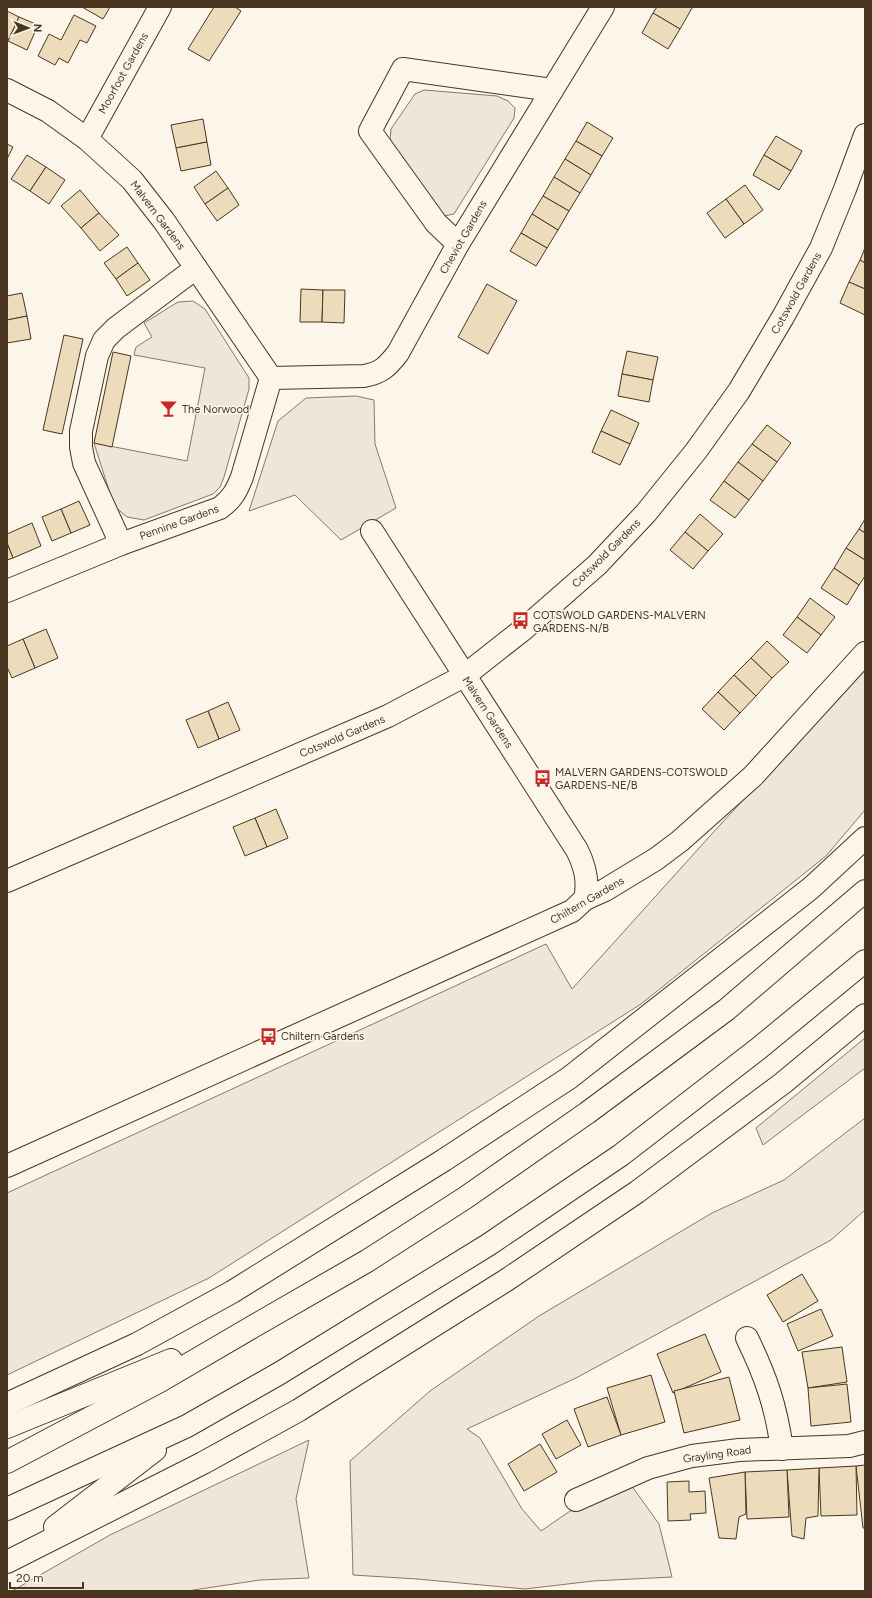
<svg xmlns="http://www.w3.org/2000/svg" width="872" height="1598" font-family="Figtree,sans-serif">
<style>
.green{fill:#ede6d9;stroke:#887966}
.parking{fill:#ede7d9;stroke:#887966}
.building{fill:#ecdcbc;stroke:#4a3520}
.lines{fill:none;stroke-linecap:round;stroke-linejoin:round}
.minor-casing{stroke:#4a3520;stroke-width:24}
.trunk-casing{stroke:#4a3520;stroke-width:24}
.minor{stroke:#fbf6e9;stroke-width:22}
.trunk{stroke:#fbf6e9;stroke-width:22}
.labels{text-anchor:middle;stroke-width:3;stroke-linejoin:round;paint-order:stroke}
.street-label{font-size:11px;fill:#4a3520;stroke:#fbf6e9}
.poi-label{font-size:11px;fill:#4a3520;stroke:#fbf6e9;text-anchor:start}
</style>
<rect width="100%" height="100%" fill="#fbf6e9"/>
<!-- green -->
<g class="green">
<polygon points="424,90 497,96 508,101 515,108 514,118 454,214 444,216 390,141 391,129 415,94"/>
<polygon points="356,396 374,400 375,444 396,508 341,540 295,495 249,511 278,421 306,398"/>
<polygon points="865,668 865,810 826,856 641,1004 209,1278 7,1375 7,1193 546,944 572,989 709,837"/>
<polygon points="865,1038 865,1068 763,1145 756,1128"/>
<polygon points="865,1118 865,1210 831,1240 576,1378 467,1429 480,1438 522,1509 541,1531 573,1509 629,1482 659,1524 672,1577 593,1581 525,1589 417,1579 353,1575 350,1461 430,1391 539,1316 712,1213 784,1180"/>
<polygon points="309,1440 296,1499 309,1578 260,1580 187,1591 12,1591 110,1535"/>
</g>
<!-- parking -->
<polygon class="parking" points="193,301 205,309 249,378 249,389 224,477 220,487 213,494 144,520 127,517 114,506 94,443 187,461 205,368 134,355 136,347 152,337 144,323 178,302"/>
<!-- building -->
<g class="building">
<polygon points="82,7 110,7 103,19"/>
<polygon points="214,7 235,7 241,11 209,61 188,49"/>
<polygon points="657,7 690,7 692,8 680,29 653,13"/>
<polygon points="7,11 19,17 8,41 7,41"/>
<polygon points="653,13 680,29 668,49 642,33"/>
<polygon points="74,15 96,26 87,43 80,40 68,63 59,58 55,65 38,56 49,34 61,40"/>
<polygon points="19,17 38,25 27,50 8,41"/>
<polygon points="203,119 207,142 176,148 171,125"/>
<polygon points="587,122 613,138 602,156 576,141"/>
<polygon points="776,136 802,151 791,171 764,155"/>
<polygon points="576,141 602,156 591,175 565,159"/>
<polygon points="207,142 211,165 181,171 176,148"/>
<polygon points="7,144 13,147 7,159"/>
<polygon points="27,155 46,167 30,191 11,179"/>
<polygon points="764,155 791,171 779,190 753,175"/>
<polygon points="565,159 591,175 580,193 554,177"/>
<polygon points="46,167 65,180 49,204 30,191"/>
<polygon points="216,171 228,188 205,204 194,187"/>
<polygon points="554,177 580,193 569,211 543,196"/>
<polygon points="745,185 763,210 744,224 726,199"/>
<polygon points="228,188 239,205 217,221 205,204"/>
<polygon points="80,190 99,213 81,228 61,206"/>
<polygon points="543,196 569,211 558,230 532,214"/>
<polygon points="726,199 744,224 725,238 707,213"/>
<polygon points="99,213 119,235 100,251 81,228"/>
<polygon points="532,214 558,230 547,248 521,233"/>
<polygon points="521,233 547,248 536,266 510,251"/>
<polygon points="127,247 138,263 116,279 104,263"/>
<polygon points="865,248 865,263 860,260"/>
<polygon points="860,260 865,263 865,289 849,282"/>
<polygon points="138,263 150,280 127,296 116,279"/>
<polygon points="849,282 865,289 865,315 840,303"/>
<polygon points="487,284 517,301 488,354 458,337"/>
<polygon points="301,289 323,290 322,322 300,322"/>
<polygon points="323,290 345,290 344,323 322,322"/>
<polygon points="22,293 27,316 7,320 7,296"/>
<polygon points="27,316 31,339 7,343 7,320"/>
<polygon points="64,335 83,339 62,434 43,430"/>
<polygon points="627,351 658,357 653,380 622,374"/>
<polygon points="113,352 131,356 112,447 94,443"/>
<polygon points="622,374 653,380 649,402 618,396"/>
<polygon points="611,410 639,423 630,444 601,431"/>
<polygon points="767,425 791,443 777,462 752,444"/>
<polygon points="601,431 630,444 620,465 592,452"/>
<polygon points="752,444 777,462 763,481 738,462"/>
<polygon points="738,462 763,481 749,500 724,481"/>
<polygon points="724,481 749,500 735,518 710,500"/>
<polygon points="79,501 90,525 71,533 61,509"/>
<polygon points="61,509 71,533 52,541 42,517"/>
<polygon points="700,514 723,534 708,551 685,532"/>
<polygon points="865,519 865,533 859,529"/>
<polygon points="32,523 41,546 13,558 7,543 7,534"/>
<polygon points="859,529 865,533 865,560 846,548"/>
<polygon points="685,532 708,551 693,569 670,550"/>
<polygon points="7,543 13,558 7,560"/>
<polygon points="846,548 865,560 865,576 859,585 834,568"/>
<polygon points="834,568 859,585 847,605 821,588"/>
<polygon points="810,598 835,617 821,635 797,617"/>
<polygon points="797,617 821,635 807,653 783,635"/>
<polygon points="46,629 58,658 35,668 23,639"/>
<polygon points="23,639 35,668 12,678 7,667 7,646"/>
<polygon points="767,641 789,662 772,678 751,658"/>
<polygon points="751,658 772,678 756,696 734,675"/>
<polygon points="734,675 756,696 740,713 718,692"/>
<polygon points="718,692 740,713 724,730 702,709"/>
<polygon points="228,702 240,730 219,739 208,711"/>
<polygon points="208,711 219,739 198,748 186,720"/>
<polygon points="276,809 288,838 267,847 255,818"/>
<polygon points="255,818 267,847 245,856 233,827"/>
<polygon points="802,1274 818,1301 783,1322 767,1295"/>
<polygon points="821,1309 833,1336 798,1351 787,1324"/>
<polygon points="705,1334 721,1372 673,1393 657,1354"/>
<polygon points="842,1347 847,1382 808,1388 802,1352"/>
<polygon points="651,1375 665,1422 621,1435 607,1388"/>
<polygon points="729,1377 740,1420 684,1433 674,1391"/>
<polygon points="847,1384 851,1422 811,1426 808,1388"/>
<polygon points="607,1397 621,1435 588,1447 574,1409"/>
<polygon points="567,1420 581,1445 556,1459 542,1434"/>
<polygon points="540,1444 557,1472 524,1491 508,1464"/>
<polygon points="865,1465 865,1528 863,1528 856,1466"/>
<polygon points="856,1466 857,1515 821,1516 819,1468"/>
<polygon points="819,1468 818,1516 806,1518 804,1539 792,1536 787,1470"/>
<polygon points="787,1470 789,1517 747,1519 745,1472"/>
<polygon points="745,1472 746,1514 739,1517 736,1539 719,1538 709,1478"/>
<polygon points="689,1481 689,1492 705,1491 706,1513 690,1514 691,1520 668,1521 667,1482"/>
</g>
<g class="lines">
<defs>
<g id="minor">
<polyline points="7,90 48,111 87,139 132,180 164,221 271,378"/>
<polyline points="87,139 160,7"/>
<polyline points="458,244 436,223 370,131 403,69 552,90"/>
<path d="M271,378L364,376C381,373 387,367 398,353L458,244L603,7"/>
<path d="M372,531L577,850C585,866 589,881 585,899"/>
<polyline points="121,544 84,463 81,447 81,431 97,356 104,340 116,328 196,268"/>
<path d="M7,591L121,544L220,508C232,499 236,492 242,477L271,378"/>
<polyline points="7,881 388,716 464,676 525,628 597,565 646,513 696,451 739,391 783,317 821,248 845,189 865,135"/>
<polyline points="7,1166 572,911 585,899 605,890 656,859 680,841 753,776 865,653"/>
<path d="M747,1338C766,1377 776,1406 782,1449"/>
<polyline points="576,1500 648,1468 692,1456 739,1450 849,1446 865,1442"/>
</g>
<g id="trunk">
<polyline points="7,1404 137,1344 232,1292 444,1160 569,1078 811,888 865,838"/>
<polyline points="7,1427 171,1360"/>
<polyline points="7,1462 160,1381 254,1326 367,1261 465,1198 587,1113 726,1010 865,891"/>
<polyline points="7,1509 187,1426 280,1373 488,1245 621,1155 758,1049 865,961"/>
<polyline points="55,1527 155,1450"/>
<polyline points="7,1562 203,1463 299,1410 505,1281 637,1192 783,1083 865,1015"/>
</g>
</defs>
<!-- minor casing -->
<use href="#minor" class="minor-casing"/>
<!-- trunk casing -->
<use href="#trunk" class="trunk-casing"/>
<!-- minor -->
<use href="#minor" class="minor"/>
<!-- trunk -->
<use href="#trunk" class="trunk"/>
</g>
<!-- icons -->
<defs>
<symbol id="bar-bare" viewBox="-9 -9 18 18"><path d="M-6-5H6L.8 .8V4.5H3.5V6h-7V4.5H-.8V.8Z" fill="#c62828" stroke="#fbf6e9" stroke-width="2.5" paint-order="stroke"/></symbol>
<symbol id="bus-bare" viewBox="-9 -9 18 18"><path d="M-5-6H5V4H4V6H2V4H-2V6H-4V4H-5ZM-3.5-4V0h7V-4ZM-3.5 1.2v1.5H-2V1.2ZM2 1.2v1.5H3.5V1.2Z" fill="#c62828" stroke="#fbf6e9" stroke-width="2.5" paint-order="stroke"/></symbol>
</defs>
<g fill-rule="evenodd">
<use href="#bar-bare" x="156" y="396" width="25" height="25"/>
<use href="#bus-bare" x="508" y="608" width="25" height="25"/>
<use href="#bus-bare" x="530" y="766" width="25" height="25"/>
<use href="#bus-bare" x="256" y="1024" width="25" height="25"/>
</g>
<g class="labels">
<!-- street labels -->
<g class="street-label">
<text transform="translate(123 73) rotate(-61)" y="4">Moorfoot Gardens</text>
<text transform="translate(158 215) rotate(53)" y="4">Malvern Gardens</text>
<text transform="translate(463 237) rotate(-60)" y="4">Cheviot Gardens</text>
<text transform="translate(796 293) rotate(-61)" y="4">Cotswold Gardens</text>
<text transform="translate(179 522) rotate(-20)" y="4">Pennine Gardens</text>
<text transform="translate(606 553) rotate(-45)" y="4">Cotswold Gardens</text>
<text transform="translate(488 712) rotate(57)" y="4">Malvern Gardens</text>
<text transform="translate(342 736) rotate(-23)" y="4">Cotswold Gardens</text>
<text transform="translate(587 900) rotate(-30)" y="4">Chiltern Gardens</text>
<text transform="translate(717 1454) rotate(-8)" y="4">Grayling Road</text>
</g>
<!-- poi labels -->
<g class="poi-label">
<text x="182" y="413">The Norwood</text>
<text x="533" y="619">COTSWOLD GARDENS-MALVERN<tspan x="533" dy="13">GARDENS-N/B</tspan></text>
<text x="555" y="776">MALVERN GARDENS-COTSWOLD<tspan x="555" dy="13">GARDENS-NE/B</tspan></text>
<text x="281" y="1040">Chiltern Gardens</text>
</g>
</g>
<!-- border -->
<rect width="872" height="1598" fill="none" stroke="#4a3520" stroke-width="16"/>
<!-- north arrow -->
<g transform="translate(28 28) rotate(91)" stroke="#fbf6e9" stroke-width="3" paint-order="stroke">
<path d="M0-3L7 15L0 10L-7 15Z" fill="#4a3520"/>
<text y="-6" font-size="11" font-weight="bold" text-anchor="middle" fill="#4a3520">N</text>
</g>
<!-- scale -->
<path d="M10 1582v6h73v-6" fill="none" stroke="#4a3520" stroke-width="2"/>
<text x="16" y="1582" font-size="12" fill="#4a3520" stroke="#fbf6e9" stroke-width="3" paint-order="stroke">20 m</text>
</svg>
